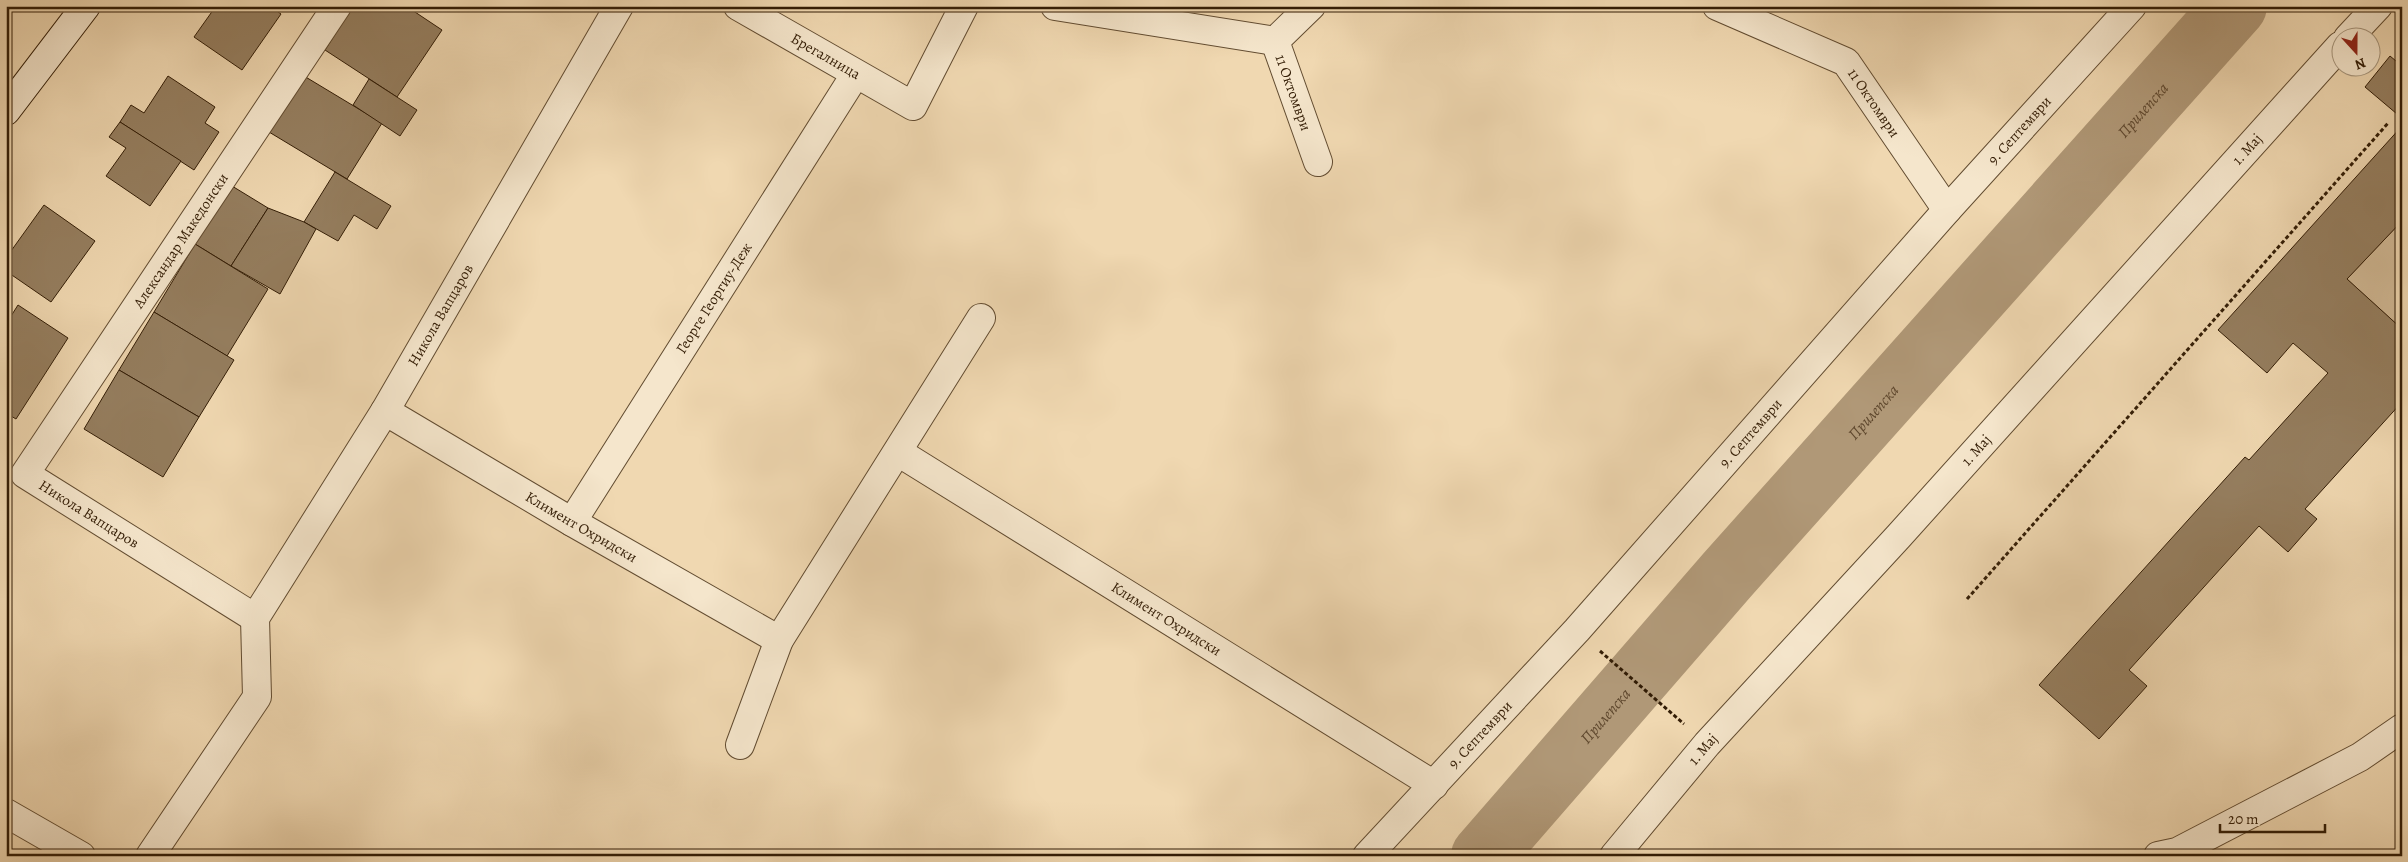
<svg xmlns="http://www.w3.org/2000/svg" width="2408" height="862" font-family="Alegreya,serif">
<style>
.green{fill:#d0b894;stroke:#826a4d}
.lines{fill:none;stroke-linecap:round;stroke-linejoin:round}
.river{stroke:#b09877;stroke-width:64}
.building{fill:#957e5f;stroke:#331d06}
.street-casing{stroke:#624c31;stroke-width:30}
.secondary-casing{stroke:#331d06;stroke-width:30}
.path{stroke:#331d06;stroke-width:3;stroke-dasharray:4 2.5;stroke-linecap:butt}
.street{stroke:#f5e6cc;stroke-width:28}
.secondary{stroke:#f5e6cc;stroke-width:28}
.labels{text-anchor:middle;stroke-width:4;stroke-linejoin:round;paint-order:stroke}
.street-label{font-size:15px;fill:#331d06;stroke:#f5e6cc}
.water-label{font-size:16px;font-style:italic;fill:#5f482e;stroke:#f5e6cc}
</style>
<rect width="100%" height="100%" fill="#f0d8b1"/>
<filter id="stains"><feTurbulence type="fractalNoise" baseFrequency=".004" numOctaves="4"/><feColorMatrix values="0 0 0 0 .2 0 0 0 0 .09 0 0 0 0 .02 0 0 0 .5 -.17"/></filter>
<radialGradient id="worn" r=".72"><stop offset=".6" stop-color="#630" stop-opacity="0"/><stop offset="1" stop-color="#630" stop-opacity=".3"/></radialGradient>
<!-- green -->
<polygon class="green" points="2402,221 2402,329 2347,279"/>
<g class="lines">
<!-- river -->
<path class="river" id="s1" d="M1483,856L1728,574L2235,6"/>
</g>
<!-- building -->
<g class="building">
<polygon points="216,6 270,6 281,14 242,70 194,37"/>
<polygon points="353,6 406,6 442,30 397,97 325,50"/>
<polygon points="2390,56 2402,66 2402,108 2397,114 2365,87"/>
<polygon points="168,76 215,107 205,123 219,132 194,170 120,122 131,105 144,113"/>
<polygon points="304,76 382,123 347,179 269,132"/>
<polygon points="369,79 417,110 400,136 353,105"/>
<polygon points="120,122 181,161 150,206 106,176 126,148 109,137"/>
<polygon points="2402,126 2402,221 2347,279 2402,329 2402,402 2305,509 2317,519 2288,552 2259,526 2129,670 2147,686 2099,739 2039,685 2245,457 2249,460 2328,373 2293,343 2267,373 2218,330"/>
<polygon points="335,172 391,206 377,229 354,215 338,241 304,222"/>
<polygon points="232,186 268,208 231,266 195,244"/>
<polygon points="44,205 95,241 51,302 6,271 6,258"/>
<polygon points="268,208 304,222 316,229 280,294 231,266"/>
<polygon points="195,244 268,289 227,356 154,312"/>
<polygon points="18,305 68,338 16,419 6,413 6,324"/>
<polygon points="154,312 234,360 199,417 119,370"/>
<polygon points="119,370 199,417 163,477 84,429"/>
</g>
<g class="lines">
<defs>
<g id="street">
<path id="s2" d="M738,6L913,106L964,6"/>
<polyline points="1055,6 1275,41"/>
<path id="s3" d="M1311,6L1275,41L1318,162"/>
<path id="s4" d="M1717,6L1846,62L1947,210"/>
<polyline points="2348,38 2378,6"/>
<path id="s5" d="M385,411L572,522L779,640"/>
<path id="s6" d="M898,452L1434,785"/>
<path id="s7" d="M572,522L855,75"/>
<path id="s8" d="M255,618L25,474L337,6"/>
<polyline points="740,745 779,640 981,318"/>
<polyline points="6,813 81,856"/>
<path id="s9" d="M150,856L257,697L255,618L385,411L619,6"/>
<path id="s10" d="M1367,856L1577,630L1947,210L2132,6"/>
<path id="s11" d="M1614,856L1707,744L1898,537L2340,46"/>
<polyline points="2158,856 2177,852 2360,757 2402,728"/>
</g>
<polyline id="secondary" points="6,111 86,6"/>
</defs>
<!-- street casing -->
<use href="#street" class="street-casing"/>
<!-- secondary casing -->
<use href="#secondary" class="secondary-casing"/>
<!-- path -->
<g class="path">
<polyline points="1967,599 2389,122"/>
<polyline points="1600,651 1684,724"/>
</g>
<!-- street -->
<use href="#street" class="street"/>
<!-- secondary -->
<use href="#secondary" class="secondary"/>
</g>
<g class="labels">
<!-- street labels -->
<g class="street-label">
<text dy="5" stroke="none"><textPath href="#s2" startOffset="101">Брегалница</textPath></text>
<text dy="5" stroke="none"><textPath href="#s3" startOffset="105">11 Октомври</textPath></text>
<text dy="5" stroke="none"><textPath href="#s4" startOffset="190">11 Октомври</textPath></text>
<text dy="5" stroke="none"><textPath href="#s10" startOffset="976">9. Септември</textPath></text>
<text dy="5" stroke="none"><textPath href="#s11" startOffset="949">1. Мај</textPath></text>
<text dy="5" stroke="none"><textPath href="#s8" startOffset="552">Александар Македонски</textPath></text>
<text dy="5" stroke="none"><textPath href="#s7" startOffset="265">Георге Георгиу-Деж</textPath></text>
<text dy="5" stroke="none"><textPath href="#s9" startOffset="626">Никола Вапцаров</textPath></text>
<text dy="5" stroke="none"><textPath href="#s10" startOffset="571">9. Септември</textPath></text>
<text dy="5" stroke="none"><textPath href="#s11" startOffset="544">1. Мај</textPath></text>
<text transform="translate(89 514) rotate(32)" y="5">Никола Вапцаров</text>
<text dy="5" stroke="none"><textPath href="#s5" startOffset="228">Климент Охридски</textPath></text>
<text dy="5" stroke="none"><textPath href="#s6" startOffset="316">Климент Охридски</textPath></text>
<text dy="5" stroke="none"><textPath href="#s10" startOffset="166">9. Септември</textPath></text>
<text dy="5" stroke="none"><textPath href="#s11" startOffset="139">1. Мај</textPath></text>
</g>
<!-- water labels -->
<g class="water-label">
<text dy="6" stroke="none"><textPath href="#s1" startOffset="996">Прилепска</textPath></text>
<text dy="6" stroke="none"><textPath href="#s1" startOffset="591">Прилепска</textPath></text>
<text dy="6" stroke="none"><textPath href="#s1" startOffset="186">Прилепска</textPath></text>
</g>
</g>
<!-- margin -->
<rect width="2408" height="862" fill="none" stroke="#f0d8b1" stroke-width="25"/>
<rect x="8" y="8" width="2393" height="847" fill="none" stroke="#331d06" stroke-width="2.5"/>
<rect x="12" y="12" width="2383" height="837" fill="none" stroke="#331d06"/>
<!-- north arrow -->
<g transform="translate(2356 52) rotate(159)"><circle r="24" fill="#f5e6cc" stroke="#a7967d"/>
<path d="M0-4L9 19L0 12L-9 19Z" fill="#8f2418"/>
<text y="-8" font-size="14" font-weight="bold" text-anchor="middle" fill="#331d06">N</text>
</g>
<!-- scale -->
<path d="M2220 824v8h105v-8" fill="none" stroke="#331d06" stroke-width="2.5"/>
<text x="2228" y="824" font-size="15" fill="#331d06" stroke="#f5e6cc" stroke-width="4" paint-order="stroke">20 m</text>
<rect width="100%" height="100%" filter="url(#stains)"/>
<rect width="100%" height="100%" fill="url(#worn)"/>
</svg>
